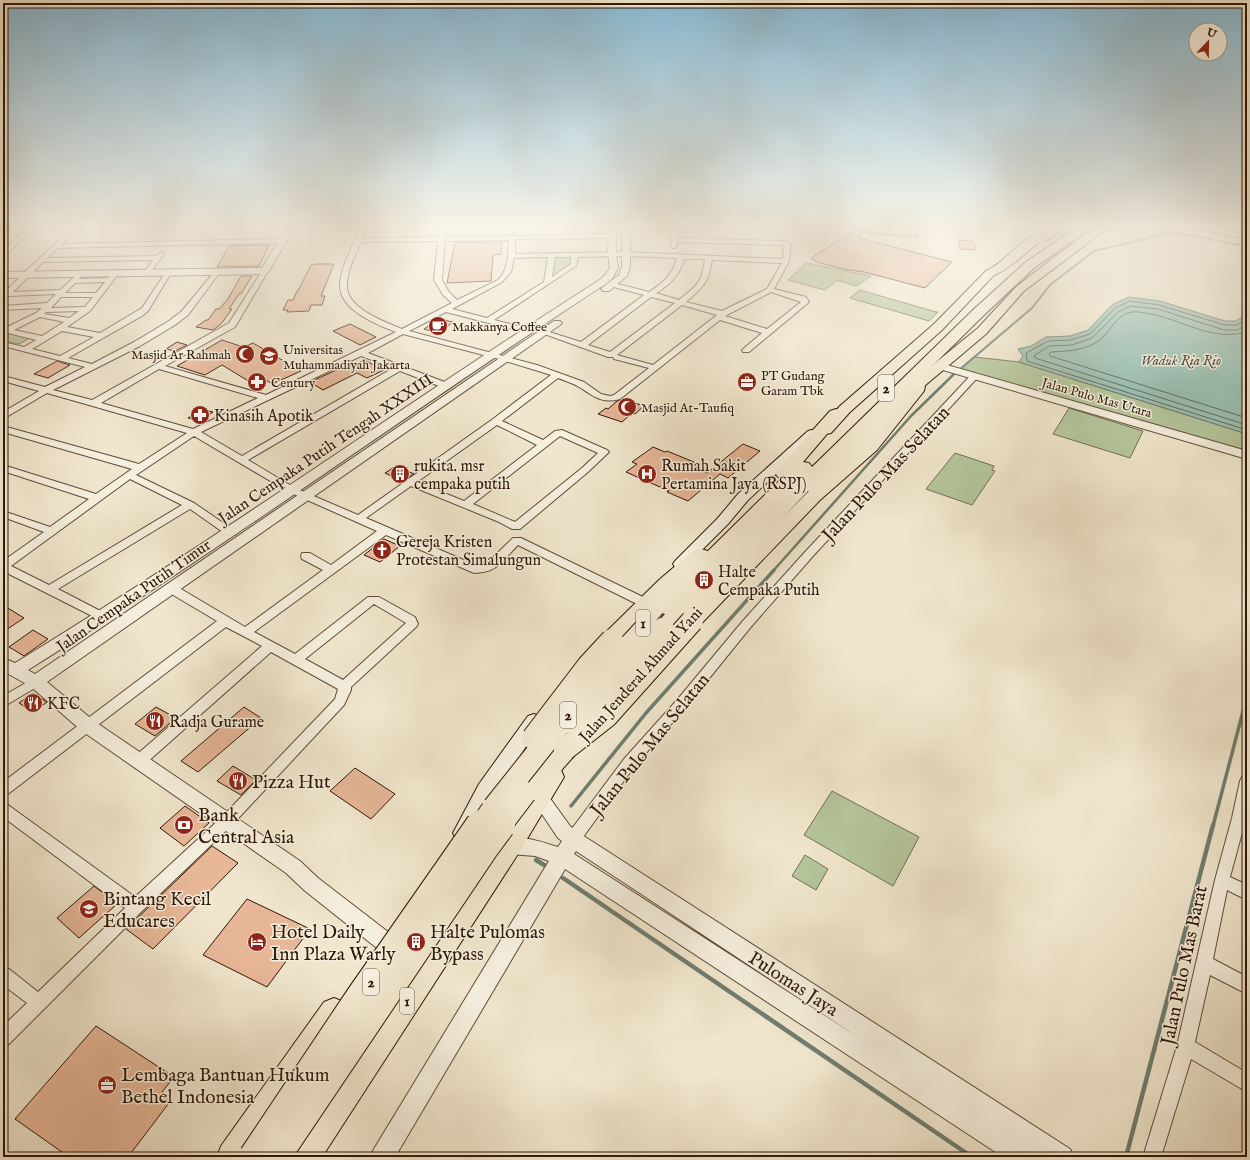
<svg xmlns="http://www.w3.org/2000/svg" width="1250" height="1160" font-family="'IM FELL English',serif">
<style>
.green{fill:#b5c69c;stroke:#726f52}
.water{fill:#9bc0b3;stroke:#707d6f}
.lines{fill:none;stroke-linecap:round;stroke-linejoin:round}
.shore{stroke:#666c5e;stroke-width:1}
.stream-far3{stroke:#707d6f;stroke-width:2}
.stream-far2{stroke:#707d6f;stroke-width:2.5}
.stream-far1{stroke:#707d6f;stroke-width:3.5}
.stream{stroke:#707d6f;stroke-width:4.5}
.building{fill:#e7b798;stroke:#301808}
.minor-casing{stroke:#604c39;stroke-width:2}
.tertiary-casing{stroke:#604c39;stroke-width:2}
.secondary-casing{stroke:#301808;stroke-width:2}
.trunk-casing{stroke:#301808;stroke-width:2}
.motorway-casing{stroke:#301808;stroke-width:2}
.minor{fill:#f5efde;fill-rule:evenodd}
.tertiary{fill:#f5efde;fill-rule:evenodd}
.secondary{fill:#f5efde;fill-rule:evenodd}
.trunk{fill:#f0e6cd;fill-rule:evenodd}
.motorway{fill:#f0e6cd;fill-rule:evenodd}
.trunk-bridge-casing{stroke:#301808;stroke-width:14;stroke-linecap:butt}
.motorway-bridge-far1-casing{stroke:#301808;stroke-width:24;stroke-linecap:butt}
.motorway-bridge-casing{stroke:#301808;stroke-width:32;stroke-linecap:butt}
.trunk-bridge{stroke:#f0e6cd;stroke-width:12}
.motorway-bridge-far1{stroke:#f0e6cd;stroke-width:22}
.motorway-bridge{stroke:#f0e6cd;stroke-width:30}
.labels{text-anchor:middle;stroke-width:3;stroke-linejoin:round;paint-order:stroke}
.far-poi-label{font-size:13px;fill:#301808;stroke:#f5efde;text-anchor:start}
.far-street-label{font-size:13px;fill:#301808;stroke:#f5efde}
.far-water-label{font-size:14px;font-style:italic;fill:#555344;stroke:#f5efde}
.shield{fill:#f5efde;stroke:#6b5848;stroke-width:1}
.shield-label{font-size:15px;font-weight:bold;fill:#301808}
.poi-label{font-size:16px;fill:#301808;stroke:#f5efde;text-anchor:start}
.street-label{font-size:16px;fill:#301808;stroke:#f5efde}
.near-street-label{font-size:19px;fill:#301808;stroke:#f5efde}
.near-poi-label{font-size:19px;fill:#301808;stroke:#f5efde;text-anchor:start}
</style>
<rect width="100%" height="100%" fill="#f0e6cd"/>
<filter id="stains"><feTurbulence type="fractalNoise" baseFrequency=".005" numOctaves="4"/><feColorMatrix values="0 0 0 0 .2 0 0 0 0 .09 0 0 0 0 .02 0 0 0 .5 -.17"/></filter>
<radialGradient id="worn" r=".72"><stop offset=".6" stop-color="#630" stop-opacity="0"/><stop offset="1" stop-color="#630" stop-opacity=".3"/></radialGradient>
<!-- green -->
<g class="green">
<polygon points="554,257 571,257 571,264 551,277"/>
<polygon points="806,263 871,276 856,286 837,280 825,290 788,280"/>
<polygon points="860,290 936,312 938,312 929,321 850,298"/>
<polygon points="8,332 32,337 19,344 3,341 3,335"/>
<polygon points="974,357 1019,362 1247,434 1247,454 958,371"/>
<polygon points="1069,408 1143,431 1130,458 1053,434"/>
<polygon points="955,453 994,466 992,470 995,471 972,505 926,489"/>
<polygon points="832,791 919,837 893,886 804,835"/>
<polygon points="805,855 828,869 816,890 792,876"/>
</g>
<!-- water -->
<polygon class="water" points="1129,297 1160,301 1225,321 1235,321 1247,315 1247,434 1019,362 1023,356 1018,349 1031,346 1046,337 1070,336 1088,330 1113,304"/>
<g class="lines">
<!-- shore -->
<g class="shore">
<polyline points="1247,319 1236,325 1225,325 1159,305 1130,301 1115,308 1090,334 1071,340 1048,341 1026,353 1027,361 1247,430"/>
<polyline points="1247,325 1237,330 1224,330 1158,309 1131,306 1118,312 1092,338 1072,345 1049,346 1034,356 1035,358 1247,425"/>
<path d="M1247,332C1214,341 1187,323 1156,315C1148,314 1140,311 1132,312C1115,314 1109,336 1095,343C1082,351 1066,351 1051,352L1049,354L1050,356L1247,418"/>
</g>
<!-- stream-far3 -->
<polyline class="stream-far3" points="952,376 1032,308 1050,285 1094,251 1174,232"/>
<!-- stream-far2 -->
<polyline class="stream-far2" points="773,571 911,416 953,375"/>
<!-- stream-far1 -->
<g class="stream-far1">
<polyline points="571,806 646,713 774,570"/>
<polyline points="1213,826 1247,696"/>
</g>
<!-- stream -->
<g class="stream">
<polyline points="536,860 549,868"/>
<polyline points="563,878 972,1157"/>
<polyline points="1126,1157 1213,825"/>
</g>
</g>
<!-- building -->
<g class="building">
<polygon points="859,227 861,227 859,238 952,262 925,288 864,272 843,269 817,262 811,258"/>
<polygon points="865,227 918,227 917,237 864,233"/>
<polygon points="958,240 973,241 976,250 960,249"/>
<polygon points="455,242 502,242 501,254 493,255 491,281 447,283"/>
<polygon points="269,245 259,266 217,267 229,246"/>
<polygon points="315,264 334,264 321,296 325,296 322,305 311,305 309,311 287,312 288,310 283,310 288,300 293,300 297,291 298,291 311,265"/>
<polygon points="241,276 252,276 241,294 239,294 229,309 232,309 221,324 213,330 196,327 206,320 208,320 216,309 219,309 228,299"/>
<polygon points="439,319 453,322 438,333 424,329"/>
<polygon points="350,324 376,337 360,345 333,331"/>
<polygon points="222,340 243,347 253,343 301,371 272,384 266,380 255,385 222,365 205,375 177,366"/>
<polygon points="177,342 187,345 175,351 166,349"/>
<polygon points="364,360 384,370 367,378 357,373 323,390 310,382 341,368 345,370"/>
<polygon points="57,361 70,365 48,378 34,374"/>
<polygon points="622,399 644,406 635,414 632,413 622,422 598,414 606,408 608,409 617,401"/>
<polygon points="201,409 213,412 200,421 188,418"/>
<polygon points="743,444 760,451 728,478 720,474 688,501 667,492 669,491 626,472 637,464 632,462 653,447 665,452 667,451 694,462 690,465 707,473"/>
<polygon points="396,466 414,474 403,481 385,473"/>
<polygon points="384,539 400,546 380,562 364,555"/>
<polygon points="3,605 24,618 3,632"/>
<polygon points="33,630 48,639 24,656 9,647"/>
<polygon points="33,693 47,702 33,712 19,703"/>
<polygon points="156,707 176,718 155,736 135,724"/>
<polygon points="244,707 261,718 198,772 181,761"/>
<polygon points="233,766 256,780 241,795 217,781"/>
<polygon points="355,768 395,794 371,819 330,791"/>
<polygon points="185,806 209,823 184,846 160,828"/>
<polygon points="212,846 238,863 153,949 126,929"/>
<polygon points="94,886 117,904 79,938 57,918"/>
<polygon points="247,899 310,929 267,987 203,955"/>
<polygon points="96,1026 174,1077 162,1092 172,1099 128,1157 69,1157 15,1119"/>
</g>
<g class="lines">
<defs>
<g id="minor">
<polygon points="28,227 35,227 3,257 3,251"/>
<path d="M73,227H80L62,244L283,239L286,241L283,243L58,248L47,258L156,256L161,252L164,254L149,274L147,275L144,273L153,260L43,262L13,292L60,290L80,272L83,274L79,279L108,278L114,272L119,273L90,311L67,327L100,333L142,308L166,272L171,273L148,311L142,316L68,358L92,364L134,342L169,321L182,311L215,271L220,272L188,315L175,325L140,346L53,390L92,400L229,323L262,271L265,269L268,271L235,327L165,366L266,395L396,332C378,325 339,310 340,285C341,265 353,246 361,227H367L363,238L439,237L440,227H446L445,237L613,234L616,236L613,238L515,239V254L626,252L783,259L784,245L677,242L676,248H672L670,227H676L677,238L784,241L791,244L789,261L774,289L806,297L809,302L749,352H743L742,350L762,333L720,320L620,399C601,404 594,396 579,387C573,383 565,381 558,378L502,421L543,440L555,431L562,430L607,450L609,452L588,472L520,529H512L499,522L411,486L366,518L475,565L486,564L513,538H521L645,598L647,601L645,604H637L518,545C503,560 497,573 474,573L386,535L254,632L295,654L368,597H379L415,617L418,624L416,627L351,687V690L344,705L232,825L141,912L9,1044L3,1047V1026L27,1003L3,985V967L9,969L38,992L125,908L3,817V803L8,805L135,897L222,817L335,699L338,689L271,652L144,765L139,767L134,765L132,761L134,757L262,646L226,627L8,794L3,796V782L217,621L168,592L166,589L168,586H176L245,627L323,570L302,559L301,556L302,553H310L331,565L377,531L289,492L194,436L136,475L194,503L235,531L236,533L235,535H227L190,509L58,589L106,614L108,617L106,620L102,621L3,571V561L44,532L3,517V511L50,527L89,499L3,471V465L96,494L132,469L3,432V426L139,464L187,433L47,393L3,419V412L39,391L3,381V376L45,387L85,367L3,346V342L24,347L36,340L8,333L3,334V329L36,313L42,308L3,310V306L47,303L56,294L9,296L3,300V294L25,272ZM509,240C508,254 509,269 498,280L457,300L449,292L442,280L445,241ZM438,241L434,280L443,295L452,303L402,329C385,322 346,308 347,286C347,271 355,255 361,242ZM626,256L677,258C673,275 663,283 649,292L610,282V286L644,295L581,342L543,330L539,332L608,357H613L614,359L649,368L614,395L610,396L601,394L584,382L537,365L409,331L446,312L527,333H530V329L494,320L576,266L578,257ZM548,257L544,282L487,318L452,309L502,282L511,272L514,258ZM555,257H571V264L552,277ZM684,259H705C701,285 698,284 679,300L656,293C670,285 680,275 684,259ZM712,260L782,263L767,289L722,311L686,302C704,286 708,284 712,260ZM105,282L96,293H65L75,283ZM771,292L801,302L767,329L725,316ZM61,297H93L85,307L51,308ZM651,297L675,303L610,352L588,345ZM682,305L717,315L653,365L617,355ZM79,311L69,318L44,314L46,312ZM40,317L64,322L42,336L14,330ZM62,331L94,337L60,356L32,349ZM403,334L499,359L551,375L493,419L358,515L295,488L248,460L400,371L444,388H450L451,386L450,384L368,353ZM361,356L393,368L242,456L201,432ZM159,369L258,398L193,429L101,403ZM497,425L537,445L464,501L417,482ZM560,436L598,453L582,468L515,522L473,504ZM130,479L182,505L49,585L11,566ZM374,604L406,623L343,680L305,659Z"/>
<polygon points="972,374 975,374 979,376 813,556 750,628 685,708 634,767 578,844 573,845 568,844 566,839 568,834 624,759 677,700 742,622 805,552"/>
<polygon points="36,677 40,679 42,682 40,685 3,707 3,696"/>
<polygon points="1247,775 1247,814 1230,877 1247,885 1247,900 1227,890 1213,959 1247,977 1247,994 1210,975 1195,1042 1247,1073 1247,1092 1191,1059 1161,1157 1143,1157 1177,1046 1215,880 1232,818 1240,781 1242,777"/>
</g>
<g id="tertiary">
<polygon points="287,227 295,227 269,271 265,274 3,278 3,272 262,268"/>
<path d="M609,227H617L616,254L618,268L612,279L607,283C412,410 225,547 28,670L35,674L554,321H560L562,323L560,325L47,682L94,721L300,861L318,878L392,935L395,942L392,949L385,952L378,949L304,890L286,873L82,731L30,686L3,671V658L15,663C214,541 404,405 601,279L605,275L610,268L608,254Z"/>
<polygon points="622,227 630,227 630,267 627,276 609,291 603,291 601,289 603,287 619,275 622,267"/>
<polygon points="940,363 1247,451 1247,459 936,368 935,366"/>
<path d="M538,787L544,790L570,826L579,833L1070,1149L1074,1157H1041L1034,1152L1036,1157H1003L565,869L395,1157H370L374,1149L549,861L535,856L510,854L503,852L501,846L503,840C521,834 541,842 558,847L562,841L558,838L529,795L532,790ZM576,851L861,1039L574,854Z"/>
</g>
<g id="secondary">
<polygon points="812,430 816,431 818,434 816,437 748,500 728,524 685,567 680,569 675,567 673,564 675,561 718,518 738,494 808,431"/>
<polygon points="534,714 540,716 543,721 493,796 470,839 463,842 456,839 453,833 479,784 528,716"/>
</g>
<g id="trunk">
<polygon points="1097,227 1109,227 1024,291 986,334 916,393 821,492 815,494 809,492 807,489 809,486 906,387 978,328 1016,287 1057,255"/>
<polygon points="1160,227 1183,227 1247,240 1247,246 1165,230"/>
<path d="M1040,234L1044,235L1045,237L1044,239C1027,250 1012,268 994,275L942,330L850,412L831,433L826,434L821,433L819,430L821,427L840,406L934,324L986,271C1006,262 1019,239 1040,234Z"/>
<polygon points="674,584 680,586 683,590 680,594 639,639 632,641 625,639 622,634 625,629 668,586"/>
<polygon points="553,768 561,770 564,777 518,854 322,1157 289,1157 293,1146 502,838 539,778 545,770"/>
<polygon points="334,998 344,1002 348,1012 344,1022 250,1157 217,1157 221,1146 324,1002"/>
</g>
<g id="motorway">
<path d="M1077,227H1092L1034,268L983,316L917,381L922,383L925,386L924,391L877,450L820,500L699,626L692,629L685,626L682,622C673,632 670,639 656,634L652,629L665,614L659,612L656,607L620,646L612,648L604,646L601,640L604,634L659,580L694,550L701,549L708,551L782,478L778,477L775,473L778,469L830,411L836,409L842,411L844,414L803,462L809,463L812,467L973,310L1026,262ZM908,390L865,442L808,492L785,515L834,464Z"/>
<polygon points="565,739 574,742 577,749 574,756 534,801 525,804 516,801 512,793 516,785 556,742"/>
</g>
</defs>
<!-- minor casing -->
<use href="#minor" class="minor-casing"/>
<!-- tertiary casing -->
<use href="#tertiary" class="tertiary-casing"/>
<!-- secondary casing -->
<use href="#secondary" class="secondary-casing"/>
<!-- trunk casing -->
<use href="#trunk" class="trunk-casing"/>
<!-- motorway casing -->
<use href="#motorway" class="motorway-casing"/>
<!-- minor -->
<use href="#minor" class="minor"/>
<!-- tertiary -->
<use href="#tertiary" class="tertiary"/>
<!-- secondary -->
<use href="#secondary" class="secondary"/>
<!-- trunk -->
<use href="#trunk" class="trunk"/>
<!-- motorway -->
<use href="#motorway" class="motorway"/>
<defs>
<polyline id="trunk-bridge" points="1040,237 1057,227"/>
<g id="motorway-bridge-far1">
<polyline points="578,731 594,709 663,629"/>
<polyline points="533,738 588,666 612,640"/>
<polyline points="565,749 607,716 692,621"/>
<polyline points="494,807 576,704 647,627"/>
<polyline points="481,826 492,810"/>
<polyline points="500,826 525,793"/>
</g>
<g id="motorway-bridge">
<polyline points="254,1157 361,997 481,825"/>
<polyline points="275,1157 483,848 500,825"/>
</g>
</defs>
<!-- trunk-bridge casing -->
<use href="#trunk-bridge" class="trunk-bridge-casing"/>
<!-- motorway-bridge-far1 casing -->
<use href="#motorway-bridge-far1" class="motorway-bridge-far1-casing"/>
<!-- motorway-bridge casing -->
<use href="#motorway-bridge" class="motorway-bridge-casing"/>
<!-- trunk-bridge -->
<use href="#trunk-bridge" class="trunk-bridge"/>
<!-- motorway-bridge-far1 -->
<use href="#motorway-bridge-far1" class="motorway-bridge-far1"/>
<!-- motorway-bridge -->
<use href="#motorway-bridge" class="motorway-bridge"/>
</g>
<!-- sky -->
<linearGradient id="sky" x2="0" y2="1"><stop stop-color="#89b9d3"/><stop offset="0.58" stop-color="#f8f4e8"/><stop offset="1" stop-color="#f8f4e8" stop-opacity="0"/></linearGradient>
<rect width="1250" height="390" fill="url(#sky)"/>
<!-- icons -->
<defs>
<symbol id="cafe-disc" viewBox="-11 -11 22 22"><circle r="9.5" fill="#8f2418" stroke="#f5efde"/><path d="M-5.5-4.5H6V0H3Q3 3.5 0 3.5H-2.5Q-5.5 3.5-5.5 0ZM3-3.2v2h1.7v-2ZM-6 4.5H4V6H-6Z" fill="#fff"/></symbol>
<symbol id="mosque-disc" viewBox="-11 -11 22 22"><circle r="9.5" fill="#8f2418" stroke="#f5efde"/><path d="M3.5-4.9A6 6 0 1 0 3.5 4.9A5 5 0 1 1 3.5-4.9Z" fill="#fff"/></symbol>
<symbol id="university-disc" viewBox="-11 -11 22 22"><circle r="9.5" fill="#8f2418" stroke="#f5efde"/><path d="M0-5L7-2L0 1L-7-2ZM-4 1L0 2.5L4 1V4Q0 6-4 4Z" fill="#fff"/></symbol>
<symbol id="pharmacy-disc" viewBox="-11 -11 22 22"><circle r="9.5" fill="#8f2418" stroke="#f5efde"/><path d="M-2-6h4v4h4v4h-4v4h-4v-4h-4v-4h4Z" fill="#fff"/></symbol>
<symbol id="office-disc" viewBox="-11 -11 22 22"><circle r="9.5" fill="#8f2418" stroke="#f5efde"/><path d="M-6-3h4V-5.5h4V-3h4V5H-6ZM-1-4.5V-3h2v-1.5ZM-6 0V1H6V0Z" fill="#fff"/></symbol>
<symbol id="building-disc" viewBox="-11 -11 22 22"><circle r="9.5" fill="#8f2418" stroke="#f5efde"/><path d="M-4-6H4V6H1V3H-1V6H-4ZM-2.5-4.3h1.7v1.8h-1.7ZM.8-4.3h1.7v1.8H.8ZM-2.5-1h1.7V.8h-1.7ZM.8-1h1.7V.8H.8Z" fill="#fff"/></symbol>
<symbol id="hospital-disc" viewBox="-11 -11 22 22"><circle r="9.5" fill="#8f2418" stroke="#f5efde"/><path d="M-5-5h3v3.5h4V-5h3V5h-3V1.5h-4V5h-3Z" fill="#fff"/></symbol>
<symbol id="church-disc" viewBox="-11 -11 22 22"><circle r="9.5" fill="#8f2418" stroke="#f5efde"/><path d="M-1.2-6h2.4v3.5h3.3v2.4h-3.3V6h-2.4V-.1h-3.3v-2.4h3.3Z" fill="#fff"/></symbol>
<symbol id="restaurant-disc" viewBox="-11 -11 22 22"><circle r="9.5" fill="#8f2418" stroke="#f5efde"/><path d="M-5-6h1v4h1v-4h1v4h1v-4h1v5L-1.5 .5V6h-2V.5L-5-1ZM5-6V6H3V1.5H1.5Q1.5-4 5-6Z" fill="#fff"/></symbol>
<symbol id="bank-disc" viewBox="-11 -11 22 22"><circle r="9.5" fill="#8f2418" stroke="#f5efde"/><path d="M-6-4H6V4H-6ZM0-2.3a2.3 2.3 0 1 0 0 4.6a2.3 2.3 0 1 0 0-4.6Z" fill="#fff"/></symbol>
<symbol id="school-disc" viewBox="-11 -11 22 22"><circle r="9.5" fill="#8f2418" stroke="#f5efde"/><path d="M0-5L7-2L0 1L-7-2ZM-4 1L0 2.5L4 1V4Q0 6-4 4Z" fill="#fff"/></symbol>
<symbol id="hotel-disc" viewBox="-11 -11 22 22"><circle r="9.5" fill="#8f2418" stroke="#f5efde"/><path d="M-6-4.5h1.5V1H6V5H4.5V3h-9V5H-6ZM-4 0a1.8 1.8 0 1 1 3.6 0ZM.5 0V-2.5h3Q6-2.5 6 0Z" fill="#fff"/></symbol>
</defs>
<g fill-rule="evenodd">
<use href="#cafe-disc" x="427" y="315" width="22" height="22"/>
<use href="#mosque-disc" x="234" y="343" width="22" height="22"/>
<use href="#university-disc" x="258" y="345" width="22" height="22"/>
<use href="#pharmacy-disc" x="246" y="371" width="22" height="22"/>
<use href="#office-disc" x="736" y="371" width="22" height="22"/>
<use href="#mosque-disc" x="616" y="396" width="22" height="22"/>
<use href="#pharmacy-disc" x="189" y="404" width="22" height="22"/>
<use href="#building-disc" x="389" y="463" width="22" height="22"/>
<use href="#hospital-disc" x="636" y="463" width="22" height="22"/>
<use href="#church-disc" x="371" y="539" width="22" height="22"/>
<use href="#building-disc" x="693" y="569" width="22" height="22"/>
<use href="#restaurant-disc" x="22" y="692" width="22" height="22"/>
<use href="#restaurant-disc" x="144" y="710" width="22" height="22"/>
<use href="#restaurant-disc" x="227" y="770" width="22" height="22"/>
<use href="#bank-disc" x="173" y="814" width="22" height="22"/>
<use href="#school-disc" x="78" y="898" width="22" height="22"/>
<use href="#hotel-disc" x="246" y="931" width="22" height="22"/>
<use href="#building-disc" x="405" y="931" width="22" height="22"/>
<use href="#office-disc" x="96" y="1074" width="22" height="22"/>
</g>
<g class="labels">
<!-- far-poi labels -->
<g class="far-poi-label">
<text x="452" y="331">Makkanya Coffee</text>
<text x="283" y="354">Universitas<tspan x="283" dy="15">Muhammadiyah Jakarta</tspan></text>
<text x="231" y="359" text-anchor="end">Masjid Ar Rahmah</text>
<text x="761" y="380">PT Gudang<tspan x="761" dy="15">Garam Tbk</tspan></text>
<text x="271" y="387">Century</text>
<text x="641" y="412">Masjid At-Taufiq</text>
</g>
<!-- far-street labels -->
<g class="far-street-label">
<text transform="translate(1097 397) rotate(16)" y="5">Jalan Pulo Mas Utara</text>
</g>
<!-- far-water labels -->
<g class="far-water-label">
<text x="1181" y="365">Waduk Ria Rio</text>
</g>
<!-- shield labels -->
<g class="shield">
<rect x="878" y="375" width="16" height="26" rx="3"/>
<rect x="636" y="610" width="14" height="26" rx="3"/>
<rect x="560" y="702" width="16" height="26" rx="3"/>
<rect x="363" y="969" width="16" height="26" rx="3"/>
<rect x="400" y="988" width="14" height="26" rx="3"/>
</g>
<g class="shield-label">
<text x="886" y="393">2</text>
<text x="643" y="628">1</text>
<text x="568" y="720">2</text>
<text x="371" y="987">2</text>
<text x="407" y="1006">1</text>
</g>
<!-- poi labels -->
<g class="poi-label">
<text x="214" y="421">Kinasih Apotik</text>
<text x="414" y="471">rukita. msr<tspan x="414" dy="18">cempaka putih</tspan></text>
<text x="661" y="471">Rumah Sakit<tspan x="661" dy="18">Pertamina Jaya (RSPJ)</tspan></text>
<text x="396" y="547">Gereja Kristen<tspan x="396" dy="18">Protestan Simalungun</tspan></text>
<text x="718" y="577">Halte<tspan x="718" dy="18">Cempaka Putih</tspan></text>
<text x="47" y="709">KFC</text>
<text x="169" y="727">Radja Gurame</text>
</g>
<!-- street labels -->
<g class="street-label">
<text transform="translate(325 448) rotate(-34)" y="6">Jalan Cempaka Putih Tengah XXXIII</text>
<text transform="translate(133 595) rotate(-35)" y="6">Jalan Cempaka Putih Timur</text>
<text transform="translate(640 674) rotate(-48)" y="6">Jalan Jenderal Ahmad Yani</text>
</g>
<!-- near-street labels -->
<g class="near-street-label">
<text transform="translate(885 473) rotate(-47)" y="7">Jalan Pulo Mas Selatan</text>
<text transform="translate(649 744) rotate(-51)" y="7">Jalan Pulo Mas Selatan</text>
<text transform="translate(1183 965) rotate(-78)" y="7">Jalan Pulo Mas Barat</text>
<text transform="translate(794 983) rotate(33)" y="7">Pulomas Jaya</text>
</g>
<!-- near-poi labels -->
<g class="near-poi-label">
<text x="252" y="788">Pizza Hut</text>
<text x="198" y="821">Bank<tspan x="198" dy="22">Central Asia</tspan></text>
<text x="103" y="905">Bintang Kecil<tspan x="103" dy="22">Educares</tspan></text>
<text x="271" y="938">Hotel Daily<tspan x="271" dy="22">Inn Plaza Warly</tspan></text>
<text x="430" y="938">Halte Pulomas<tspan x="430" dy="22">Bypass</tspan></text>
<text x="121" y="1081">Lembaga Bantuan Hukum<tspan x="121" dy="22">Bethel Indonesia</tspan></text>
</g>
</g>
<!-- margin -->
<rect width="1250" height="1160" fill="none" stroke="#f0e6cd" stroke-width="16"/>
<rect x="4" y="4" width="1242" height="1152" fill="none" stroke="#301808" stroke-width="2"/>
<rect x="8" y="8" width="1234" height="1144" fill="none" stroke="#301808"/>
<!-- north arrow -->
<g transform="translate(1208 42) rotate(22)"><circle r="19" fill="#f5efde" stroke="#a69988"/>
<path d="M0-3L7 15L0 10L-7 15Z" fill="#8f2418"/>
<text y="-6" font-size="11" font-weight="bold" text-anchor="middle" fill="#301808">U</text>
</g>
<rect width="100%" height="100%" filter="url(#stains)"/>
<rect width="100%" height="100%" fill="url(#worn)"/>
</svg>
